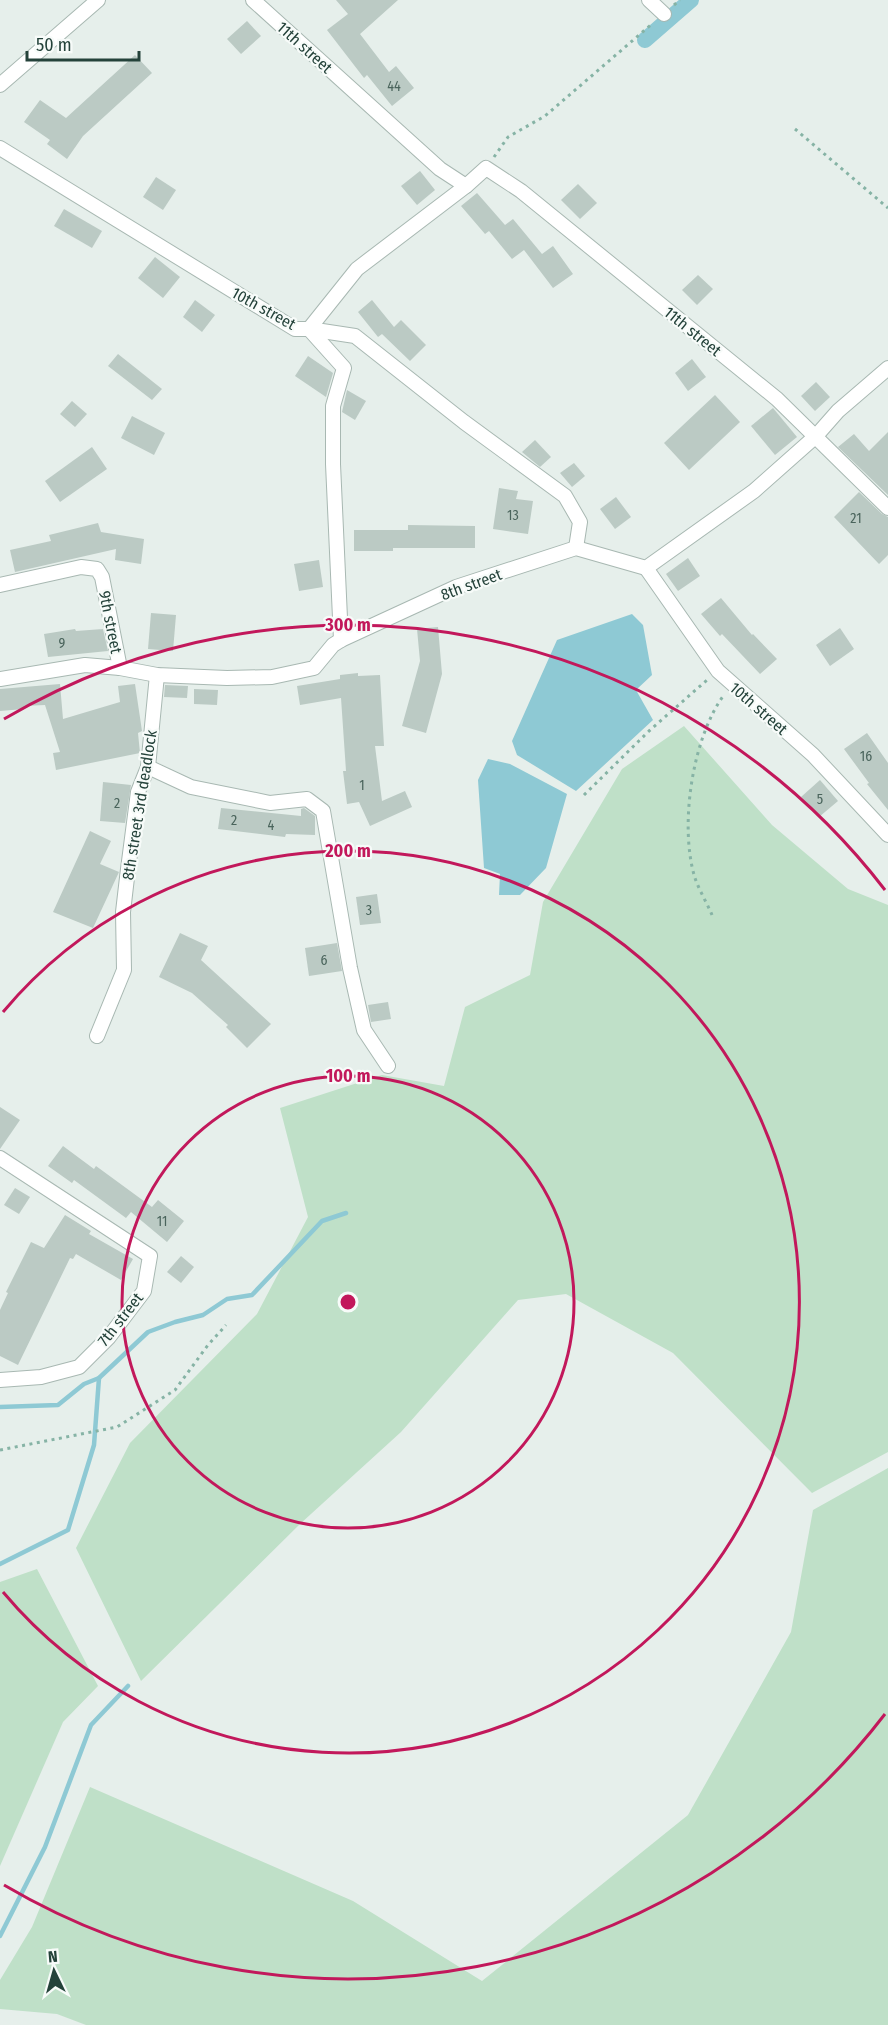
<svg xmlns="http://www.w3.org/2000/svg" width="888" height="2025" font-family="'Fira Sans Condensed',sans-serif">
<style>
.green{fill:#bfe0c8}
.water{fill:#8ec9d4}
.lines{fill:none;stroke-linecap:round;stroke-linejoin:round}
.stream{stroke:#8ec9d4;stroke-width:4.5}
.canal{stroke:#8ec9d4;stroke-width:16}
.building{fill:#bbcac4}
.street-casing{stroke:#a8b8b2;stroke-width:16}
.path{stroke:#86b3a5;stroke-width:3;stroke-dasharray:3 4.5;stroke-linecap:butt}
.street{stroke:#fff;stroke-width:14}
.ring{fill:none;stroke:#c2185b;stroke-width:3}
.labels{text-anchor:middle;stroke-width:4.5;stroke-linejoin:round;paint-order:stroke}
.number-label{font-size:14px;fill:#4a645c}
.street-label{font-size:16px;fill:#24423a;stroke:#f7fbf9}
.centre{fill:#c2185b;stroke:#f7fbf9;stroke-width:3}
.ring-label{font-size:18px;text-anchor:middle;font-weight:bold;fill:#c2185b;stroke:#f7fbf9;stroke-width:4.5;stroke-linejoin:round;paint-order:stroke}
</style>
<rect width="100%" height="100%" fill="#e6efeb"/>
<!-- green -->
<g class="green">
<polygon points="684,726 772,825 848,889 888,905 888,1452 812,1493 673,1353 566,1294 518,1300 401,1432 300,1524 141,1681 76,1548 130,1443 257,1314 308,1217 280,1108 382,1075 444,1086 465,1007 530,975 543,902 622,769"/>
<polygon points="888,1468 888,2025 86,2025 57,2014 0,2009 0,1980 32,1927 90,1787 353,1901 482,1981 688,1815 791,1632 813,1510"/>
<polygon points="37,1569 98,1686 63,1722 0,1866 0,1582"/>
</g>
<!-- water -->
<g class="water">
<polygon points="632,614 643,625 652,675 636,690 653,720 576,791 517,755 512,741 557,640"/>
<polygon points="488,759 510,764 567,794 546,868 520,895 499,895 500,874 484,868 478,780"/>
</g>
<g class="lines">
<!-- stream -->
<g class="stream">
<polyline points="0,1407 58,1405 84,1384 99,1378 148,1332 175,1322 203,1315 227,1299 252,1295 322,1221 346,1213"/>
<polyline points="0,1564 68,1530 94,1445 99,1378"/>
<polyline points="0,1936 45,1847 91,1725 128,1686"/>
</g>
<!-- canal -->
<polyline class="canal" points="645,40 691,0"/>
</g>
<!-- building -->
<g class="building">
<polygon points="336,0 398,0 360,34 389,72 396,66 414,88 392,106 367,75 364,78 327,30 348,14"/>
<polygon points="247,21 261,36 241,54 227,39"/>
<polygon points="135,55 152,73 83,136 67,159 47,144 50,140 24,122 40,100 66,118"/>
<polygon points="420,171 435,190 417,205 401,186"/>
<polygon points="156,177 176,190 163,210 143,197"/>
<polygon points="578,184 597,203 580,219 561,200"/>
<polygon points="477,193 505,225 513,219 542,254 553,246 573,274 553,288 524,250 512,259 489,231 485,234 461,206"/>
<polygon points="64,209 102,231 92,248 54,226"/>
<polygon points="155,257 180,277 163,298 138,278"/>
<polygon points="698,275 713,289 697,305 682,290"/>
<polygon points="195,300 215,315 202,332 183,317"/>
<polygon points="372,300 394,327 401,320 426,345 410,361 382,334 378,337 358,312"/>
<polygon points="118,354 162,389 152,400 108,366"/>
<polygon points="308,356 333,373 326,397 295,376"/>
<polygon points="692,359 706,377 688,391 675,373"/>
<polygon points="816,382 830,397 815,411 801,396"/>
<polygon points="347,390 366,401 355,420 342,412"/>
<polygon points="715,395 740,422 689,470 664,443"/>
<polygon points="72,401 87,414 75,427 60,414"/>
<polygon points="773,408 797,437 775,455 751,426"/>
<polygon points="132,416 165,433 154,455 121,438"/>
<polygon points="888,432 888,495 838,447 854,434 869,451"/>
<polygon points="535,440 551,457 540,467 522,452"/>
<polygon points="92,447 107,469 60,502 45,481"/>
<polygon points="574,463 585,476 572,487 560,473"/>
<polygon points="499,488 518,491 516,499 533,501 528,534 493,529"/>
<polygon points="859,492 882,514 888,517 888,555 879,564 834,517"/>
<polygon points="616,497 631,517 615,529 600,509"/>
<polygon points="98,523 101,532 144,539 141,564 115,560 116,549 15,572 10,550 51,541 49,535"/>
<polygon points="408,525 475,526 475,548 393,548 393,551 354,551 354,530 408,530"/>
<polygon points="688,558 700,576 678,591 666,574"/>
<polygon points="319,560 323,587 299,591 294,564"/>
<polygon points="721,598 752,635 753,634 777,659 760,674 722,634 720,636 701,614"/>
<polygon points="151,613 176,615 173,651 148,649"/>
<polygon points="438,627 442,674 426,733 402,726 420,661 417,629"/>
<polygon points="840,628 854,649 830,666 816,645"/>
<polygon points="75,629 76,631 103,629 108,651 48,657 44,634"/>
<polygon points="358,673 358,676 380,675 384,746 375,746 382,801 405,791 412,807 370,826 359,802 347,804 343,771 346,771 341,698 300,705 297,686 340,679 340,675"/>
<polygon points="60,684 63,719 120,702 118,686 135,684 142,731 138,733 140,753 56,770 53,753 60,752 45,705 24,706 24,709 0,711 0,689"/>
<polygon points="165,685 188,686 187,698 164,697"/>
<polygon points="194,689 218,690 217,705 194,704"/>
<polygon points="867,733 888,763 888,810 867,784 869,783 844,749"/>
<polygon points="820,780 838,801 819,817 801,797"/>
<polygon points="103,782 131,785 125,823 100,821"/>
<polygon points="221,808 301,816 301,809 304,808 315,816 315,835 286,834 285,837 218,829"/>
<polygon points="90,831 111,841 100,864 119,872 93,928 53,912"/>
<polygon points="377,894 381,923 360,925 356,897"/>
<polygon points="180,933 208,946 201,960 271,1024 247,1048 226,1027 228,1025 192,993 159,977"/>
<polygon points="337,943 342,971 309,976 305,948"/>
<polygon points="388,1002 391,1019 371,1022 368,1005"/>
<polygon points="0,1107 20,1120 0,1149"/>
<polygon points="63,1146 94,1169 96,1166 152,1207 158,1200 184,1221 167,1242 131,1212 126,1218 74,1180 72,1183 48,1166"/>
<polygon points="15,1188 30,1197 19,1214 4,1205"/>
<polygon points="65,1215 91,1231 89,1234 133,1259 121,1280 76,1254 73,1259 70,1258 18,1365 0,1356 0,1310 8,1293 6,1292 31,1242 44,1248"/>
<polygon points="181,1256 194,1267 181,1283 167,1272"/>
</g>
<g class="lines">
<defs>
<g id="street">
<polyline points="253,0 440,169 466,186"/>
<polyline points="649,0 664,14"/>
<polyline points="0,85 98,0"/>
<polyline points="0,148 295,329 309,329 355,336 464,422 565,496 580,522 576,548"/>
<polyline points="646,568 718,671 813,755 888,835"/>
<polyline points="0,585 81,567 97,569 102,577 120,668"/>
<polyline points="341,640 333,464 333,406 344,368 309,329 357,269 466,186 486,168 521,191 777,399 888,508"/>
<polyline points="0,679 85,665 120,668 157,675 227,678 272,677 314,668 333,645 341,640 456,587 576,548 646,568 754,491 816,436 838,411 888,368"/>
<polyline points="148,767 191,787 270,803 307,799 323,811 350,968 364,1030 388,1066"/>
<polyline points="97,1036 124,970 123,912 128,869 138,792 148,767 157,675"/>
<polyline points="0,1158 150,1256 144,1291 109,1337 79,1367 41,1377 0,1380"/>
</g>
</defs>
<!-- street casing -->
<use href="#street" class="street-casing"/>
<!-- path -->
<g class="path">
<polyline points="674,5 680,0"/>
<polyline points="795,129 888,208"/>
<polyline points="494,157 508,137 545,116 653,23"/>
<polyline points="584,795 649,731 707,680"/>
<path d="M712,915C707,903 699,890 695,878C679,827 692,738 724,695"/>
<polyline points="0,1450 117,1427 175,1390 208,1345 226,1325"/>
</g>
<!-- street -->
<use href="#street" class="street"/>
</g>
<!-- distance rings -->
<g class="ring">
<circle cx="348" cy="1302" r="226"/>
<path d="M3 1012A451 451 0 1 1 3 1592"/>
<path d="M885 1714A677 677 0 0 1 4 1885M4 719A677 677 0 0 1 885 890"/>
</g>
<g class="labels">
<!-- number labels -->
<g class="number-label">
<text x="394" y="91">44</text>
<text x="513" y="520">13</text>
<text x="856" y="523">21</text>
<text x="62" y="648">9</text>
<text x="866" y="761">16</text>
<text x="362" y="790">1</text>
<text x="820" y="804">5</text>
<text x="117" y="808">2</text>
<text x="234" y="825">2</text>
<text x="271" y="830">4</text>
<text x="369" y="915">3</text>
<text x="324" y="965">6</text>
<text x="162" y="1226">11</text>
</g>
<!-- street labels -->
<g class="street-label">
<text transform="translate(305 47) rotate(42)" y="6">11th street</text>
<text transform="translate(264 308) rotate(29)" y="6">10th street</text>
<text transform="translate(693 331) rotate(39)" y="6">11th street</text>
<text transform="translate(471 584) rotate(-20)" y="6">8th street</text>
<text transform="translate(111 622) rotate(79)" y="6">9th street</text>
<text transform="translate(759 708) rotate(41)" y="6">10th street</text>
<text transform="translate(139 805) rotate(-81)" y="6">8th street 3rd deadlock</text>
<text transform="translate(120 1319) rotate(-52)" y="6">7th street</text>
</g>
</g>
<circle cx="348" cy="1302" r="9" class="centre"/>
<g class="ring-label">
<text x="348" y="631">300 m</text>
<text x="348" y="857">200 m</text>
<text x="348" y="1082">100 m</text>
</g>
<!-- north arrow -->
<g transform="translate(54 1971) rotate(355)" stroke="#f7fbf9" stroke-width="4.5" paint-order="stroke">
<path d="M0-4.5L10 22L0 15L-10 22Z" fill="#24423a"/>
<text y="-9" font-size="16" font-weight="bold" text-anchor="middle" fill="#24423a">N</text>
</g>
<!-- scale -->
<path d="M27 51v9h112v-9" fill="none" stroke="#24423a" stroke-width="3"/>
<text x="36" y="51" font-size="18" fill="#24423a" stroke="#f7fbf9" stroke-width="4.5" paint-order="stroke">50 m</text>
</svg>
